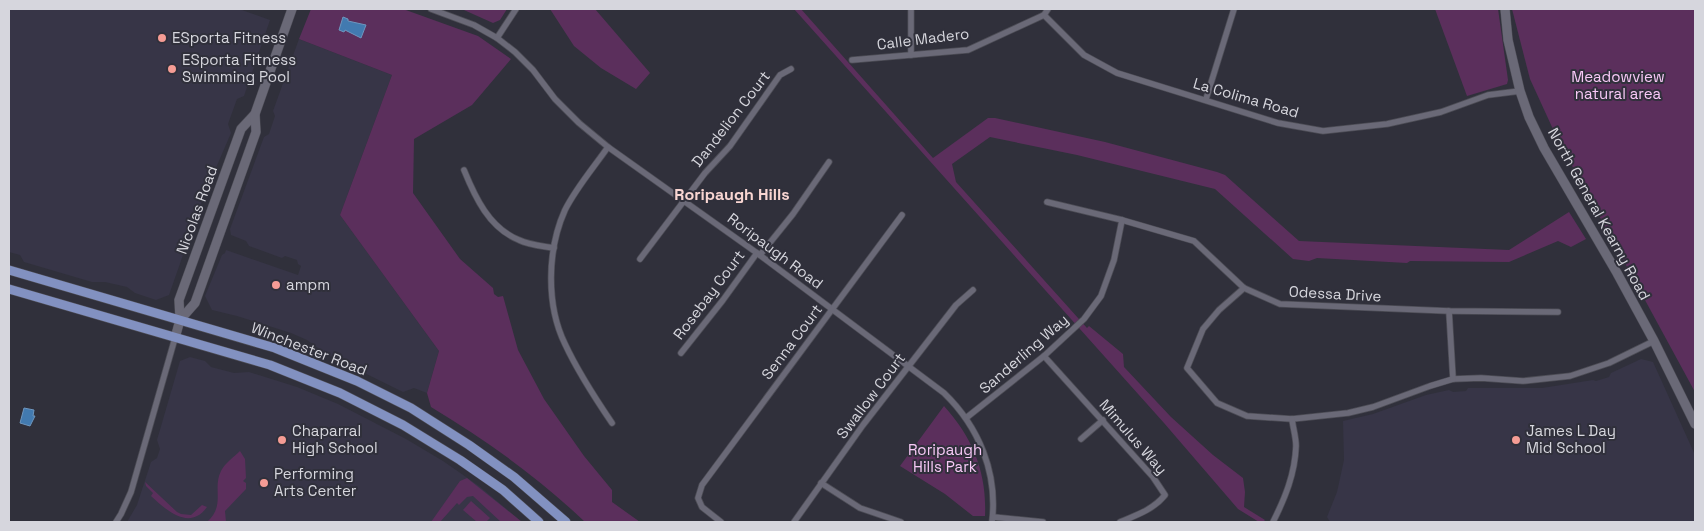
<svg xmlns="http://www.w3.org/2000/svg" width="1704" height="531" font-family="'Space Grotesk',sans-serif">
<style>
.built{fill:#373547}
.green{fill:#5b2f5c}
.water{fill:#427ab0;stroke:#6e96be}
.lines{fill:none;stroke-linecap:round;stroke-linejoin:round}
.street-casing{stroke:#4d4d56;stroke-width:7}
.secondary-casing{stroke:#4d4d56;stroke-width:10}
.primary-casing{stroke:#4d4d56;stroke-width:10}
.street{stroke:#6a6977;stroke-width:5.5}
.secondary{stroke:#6a6977;stroke-width:9}
.primary{stroke:#8291c1;stroke-width:9}
.poi-dot{fill:#f59c95;stroke:#30303b;stroke-width:2}
.labels{text-anchor:middle;stroke-width:4;stroke-linejoin:round;paint-order:stroke}
.poi-label{font-size:15px;fill:#d6d6dd;stroke:#30303b;text-anchor:start}
.street-label{font-size:15px;fill:#d6d6dd;stroke:#30303b}
.park-label{font-size:15px;fill:#f8c9f7;stroke:#30303b}
.neighbourhood-label{font-size:16px;font-weight:bold;fill:#f9d6d2;stroke:#30303b}
</style>
<rect width="100%" height="100%" fill="#30303b"/>
<!-- built -->
<g class="built">
<polygon points="9,9 239,9 270,20 244,96 237,99 228,124 231,133 203,198 169,295 156,300 135,293 127,287 105,282 92,282 24,262 20,255 9,252"/>
<polygon points="299,39 392,75 340,215 439,351 427,393 414,388 403,392 328,355 307,340 291,333 237,316 212,310 205,296 222,255 225,253 226,250 298,275 301,266 298,264 297,260 285,256 282,258 249,246 246,241 231,235 230,229 264,137 269,134 275,116 273,111"/>
<polygon points="190,357 205,361 211,367 234,373 249,372 297,387 338,404 406,439 443,461 479,486 522,522 127,522 137,505 151,462 157,458 160,449 157,440 180,361"/>
<polygon points="1641,359 1653,362 1695,455 1695,522 1330,522 1327,517 1337,492 1344,460 1343,421 1373,414 1426,395 1449,390 1453,392 1466,391 1468,388 1542,388 1593,380 1596,381 1609,377 1611,373"/>
</g>
<!-- green -->
<g class="green">
<path d="M311,9H403L478,36L511,59L472,105L414,139L413,193L460,259L493,288L494,294L498,297L503,296L518,350L544,399L584,456L612,490V502L640,522H585C539,478 486,440 431,407L427,393L439,351L340,215L392,75L299,39Z"/>
<polygon points="464,9 507,9 500,20 493,23 464,10"/>
<polygon points="550,9 595,9 650,73 636,89 601,68 574,46"/>
<polygon points="794,9 801,9 933,158 988,118 995,118 1105,142 1217,172 1225,175 1299,241 1509,250 1569,212 1586,239 1571,247 1558,241 1509,262 1410,261 1407,263 1317,258 1309,261 1293,259 1215,189 1077,155 990,137 952,164 956,182 1087,328 1089,326 1123,354 1124,367 1171,417 1213,455 1243,478 1245,492 1244,507 1265,520 1263,522 1259,522 1238,509 1164,423"/>
<polygon points="1435,9 1498,9 1508,80 1507,84 1467,96"/>
<polygon points="1512,9 1695,9 1695,392 1558,140 1530,79"/>
<path d="M944,406C973,438 987,473 985,516H973L945,494L900,466Z"/>
<path d="M240,451L245,459L246,478L243,481L246,483V489L225,511L226,522H207C226,505 212,489 221,471C225,463 234,457 240,451Z"/>
<polygon points="467,478 522,522 501,522 473,496 467,497 459,505 457,503 440,522 431,522 460,481"/>
<path d="M145,482L177,512L181,514L191,515L202,505L207,507C190,531 167,511 151,496L153,493L146,486Z"/>
<polygon points="471,501 490,518 486,522 477,522 463,510"/>
</g>
<!-- water -->
<g class="water">
<polygon points="343,17 348,19 348,21 366,25 361,38 345,30 344,32 339,30"/>
<polygon points="24,408 34,410 33,416 35,416 30,426 20,423"/>
</g>
<g class="lines">
<defs>
<g id="street">
<path d="M431,9L474,25L497,38L515,52L533,70L555,99L579,123L608,147L757,253L944,393C979,427 998,473 992,522"/>
<polyline points="911,9 911,55"/>
<polyline points="1044,15 1084,55 1117,73 1278,123 1323,131 1387,124 1441,112 1488,95 1520,91"/>
<polyline points="497,38 516,9"/>
<polyline points="852,60 968,50 1044,15 1048,9"/>
<polyline points="1206,99 1234,9"/>
<path d="M608,147C594,167 576,188 565,210C547,250 546,305 565,344C578,372 595,398 612,423"/>
<path d="M464,170C475,197 489,228 519,240C529,245 543,246 554,248"/>
<polyline points="1047,202 1122,220 1194,241 1244,288 1280,304 1449,311 1558,312"/>
<polyline points="760,255 793,214 829,162"/>
<polyline points="640,259 705,173 730,146 780,75 791,69"/>
<polyline points="1244,288 1219,310 1203,329 1187,368 1217,403 1247,416 1292,419 1348,413 1373,407 1430,386 1453,379 1481,378 1523,381 1570,376 1609,363 1654,341"/>
<polyline points="1449,311 1453,379"/>
<polyline points="681,353 723,300 757,253"/>
<path d="M1044,356L1153,477L1165,495C1154,509 1137,515 1120,522"/>
<polyline points="966,418 1044,356 1084,319 1101,296 1114,260 1122,220"/>
<polyline points="1081,439 1103,420"/>
<polyline points="821,483 860,508 901,522"/>
<polyline points="993,517 1043,522"/>
<polyline points="116,522 121,514 131,492 175,338"/>
<polyline points="721,522 702,507 698,498 702,485 902,215"/>
<polyline points="794,522 863,425 956,305 973,290"/>
<path d="M1273,522C1285,498 1295,474 1296,446C1296,437 1293,428 1292,419"/>
</g>
<g id="secondary">
<polyline points="1505,9 1508,40 1520,91 1529,117 1544,148 1617,273 1654,341 1695,424"/>
<polyline points="180,320 179,300 241,129 255,114"/>
<polyline points="175,338 180,320 195,303 256,132 255,114 292,9"/>
</g>
<g id="primary">
<polyline points="9,270 275,348 357,381 411,408 469,445 514,477 566,522"/>
<polyline points="9,289 270,365 340,393 403,425 460,460 503,490 539,522"/>
</g>
</defs>
<!-- street casing -->
<use href="#street" class="street-casing"/>
<!-- secondary casing -->
<use href="#secondary" class="secondary-casing"/>
<!-- primary casing -->
<use href="#primary" class="primary-casing"/>
<!-- street -->
<use href="#street" class="street"/>
<!-- secondary -->
<use href="#secondary" class="secondary"/>
<!-- primary -->
<use href="#primary" class="primary"/>
</g>
<!-- markers -->
<g class="poi-dot">
<circle cx="162" cy="38" r="5"/>
<circle cx="172" cy="69" r="5"/>
<circle cx="276" cy="285" r="5"/>
<circle cx="282" cy="440" r="5"/>
<circle cx="1516" cy="440" r="5"/>
<circle cx="264" cy="483" r="5"/>
</g>
<g class="labels">
<!-- poi labels -->
<g class="poi-label">
<text x="172" y="43">ESporta Fitness</text>
<text x="182" y="65">ESporta Fitness<tspan x="182" dy="17">Swimming Pool</tspan></text>
<text x="286" y="290">ampm</text>
<text x="292" y="436">Chaparral<tspan x="292" dy="17">High School</tspan></text>
<text x="1526" y="436">James L Day<tspan x="1526" dy="17">Mid School</tspan></text>
<text x="274" y="479">Performing<tspan x="274" dy="17">Arts Center</tspan></text>
</g>
<!-- street labels -->
<g class="street-label">
<text transform="translate(923 39) rotate(-7)" y="5">Calle Madero</text>
<text transform="translate(1246 98) rotate(16)" y="5">La Colima Road</text>
<text transform="translate(731 119) rotate(-52)" y="5">Dandelion Court</text>
<text transform="translate(197 210) rotate(-70)" y="5">Nicolas Road</text>
<text transform="translate(1599 214) rotate(61)" y="5">North General Kearny Road</text>
<text transform="translate(775 251) rotate(37)" y="5">Roripaugh Road</text>
<text transform="translate(1335 294) rotate(3)" y="5">Odessa Drive</text>
<text transform="translate(709 295) rotate(-53)" y="5">Rosebay Court</text>
<text transform="translate(792 342) rotate(-53)" y="5">Senna Court</text>
<text transform="translate(309 349) rotate(21)" y="5">Winchester Road</text>
<text transform="translate(1024 354) rotate(-41)" y="5">Sanderling Way</text>
<text transform="translate(871 396) rotate(-53)" y="5">Swallow Court</text>
<text transform="translate(1133 437) rotate(49)" y="5">Mimulus Way</text>
</g>
<!-- park labels -->
<g class="park-label">
<text x="1618" y="82">Meadowview<tspan x="1618" dy="17">natural area</tspan></text>
<text x="945" y="455">Roripaugh<tspan x="945" dy="17">Hills Park</tspan></text>
</g>
<!-- neighbourhood labels -->
<g class="neighbourhood-label">
<text x="732" y="200">Roripaugh Hills</text>
</g>
</g>
<!-- border -->
<rect width="1704" height="531" fill="none" stroke="#d6d6dd" stroke-width="20"/>
</svg>
